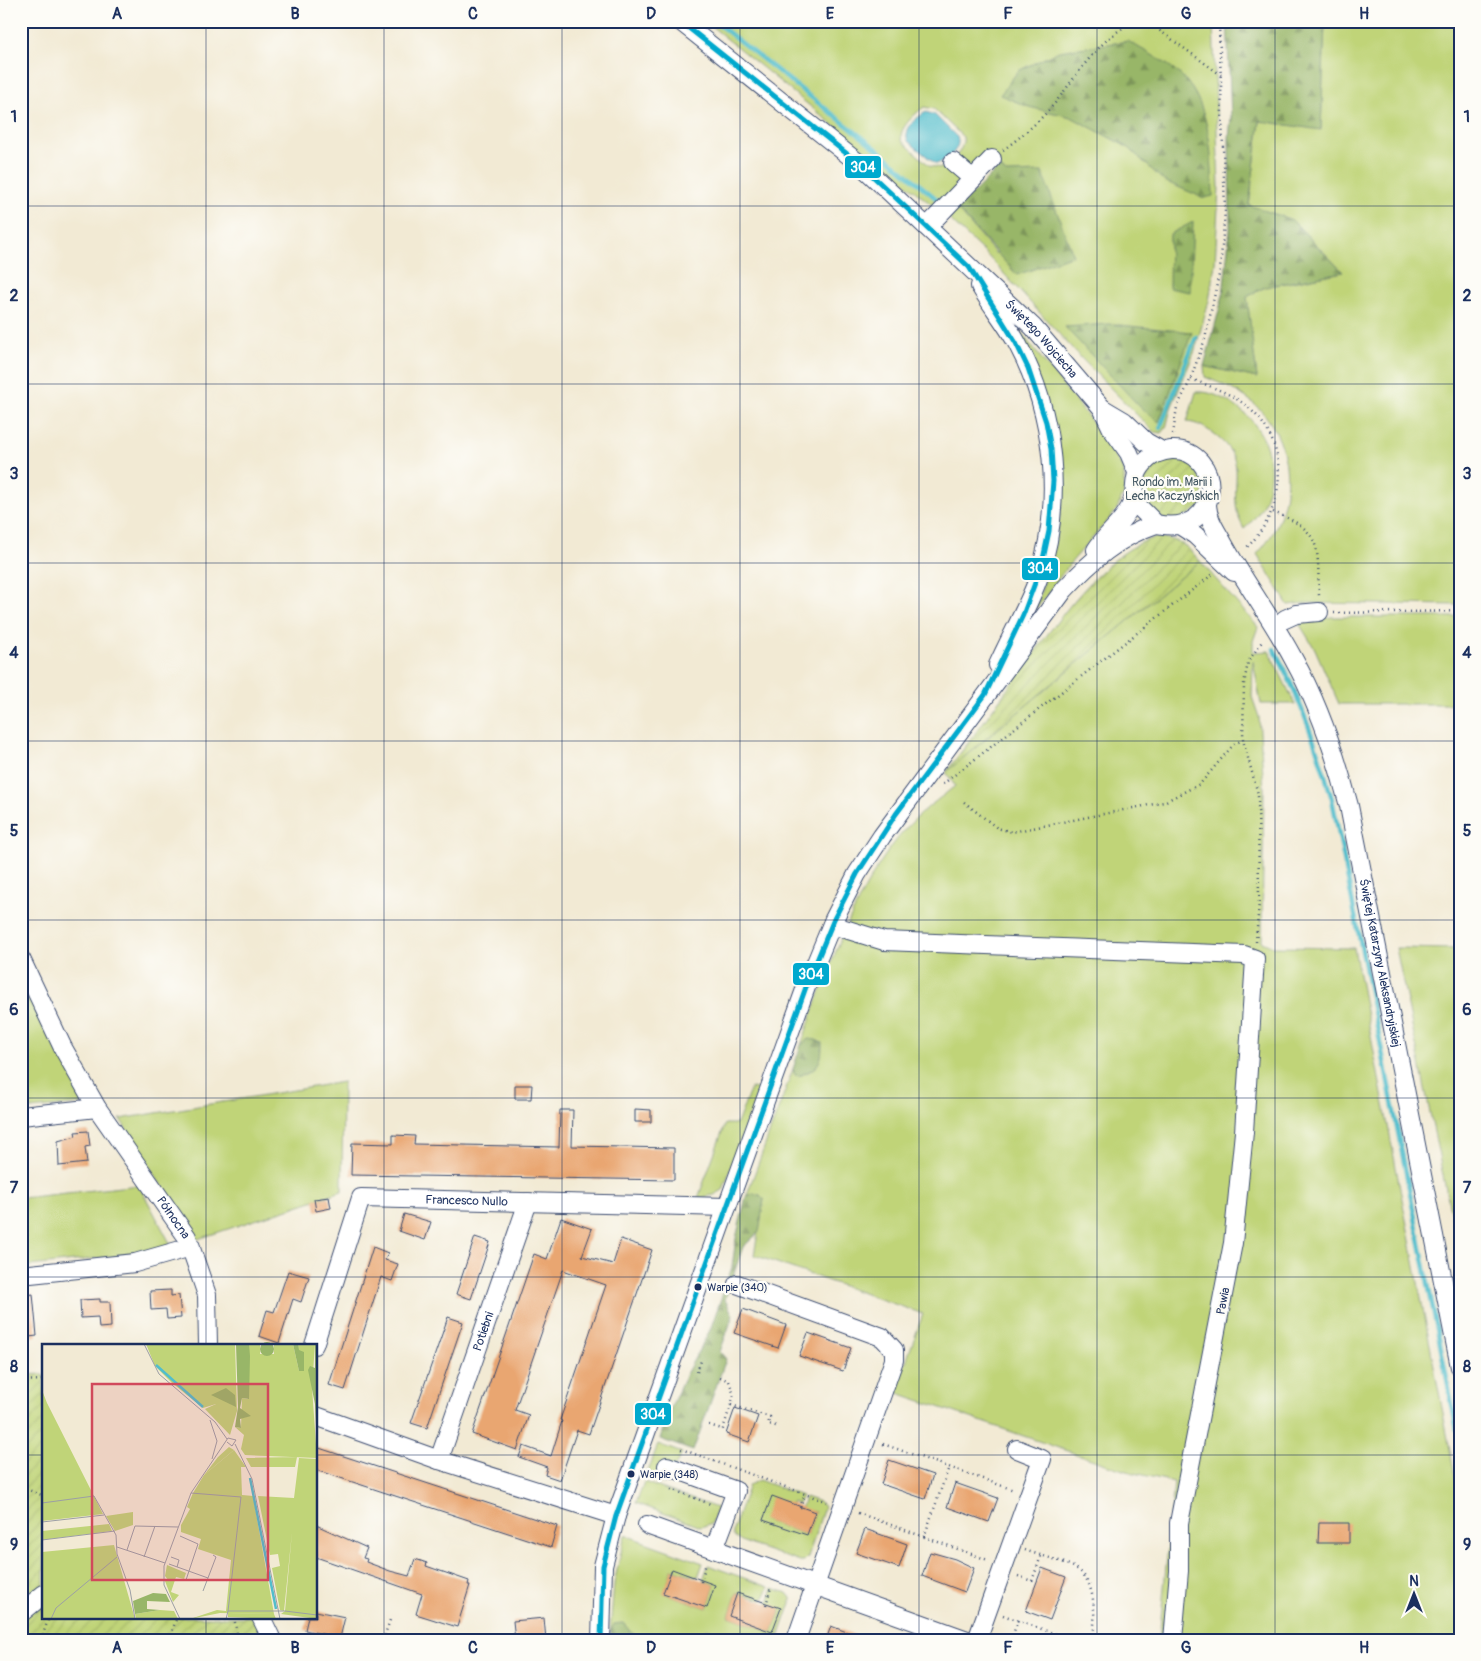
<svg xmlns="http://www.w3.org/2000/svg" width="1481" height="1661" font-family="Pangolin,sans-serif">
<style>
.grass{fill:#c0d478;stroke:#6e826b;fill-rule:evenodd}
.forest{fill:url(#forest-firs);stroke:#5a7263}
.garden{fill:url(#garden-furrows);stroke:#6e826b}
.water{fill:#51bdcc;stroke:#367695}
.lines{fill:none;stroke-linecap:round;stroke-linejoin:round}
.stream{stroke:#51bdcc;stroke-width:4.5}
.building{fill:#e9a671}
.minor-casing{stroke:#3b4b70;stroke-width:20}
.path{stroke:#3b4b70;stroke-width:2.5;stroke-dasharray:1 4;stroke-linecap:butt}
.minor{stroke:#fff;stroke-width:18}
.bus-1-casing{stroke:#fdfcf7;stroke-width:9}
.bus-1{stroke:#00a9ce;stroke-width:5}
.grid{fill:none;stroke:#1b2f5e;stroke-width:1;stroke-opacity:0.55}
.bus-dot{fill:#1b2f5e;stroke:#fdfcf7;stroke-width:2}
.labels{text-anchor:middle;stroke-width:4.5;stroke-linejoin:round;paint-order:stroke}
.bus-label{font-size:11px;fill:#1b2f5e;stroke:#fdfcf7;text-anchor:start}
.street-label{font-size:12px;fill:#1b2f5e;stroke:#fdfcf7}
.park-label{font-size:12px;fill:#445864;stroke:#fdfcf7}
.inset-river{fill:none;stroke:#51bdcc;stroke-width:2.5}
.inset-road{fill:none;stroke:#9c9fa5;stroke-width:1}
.view{fill:#d1495b;fill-opacity:0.15;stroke:#d1495b;stroke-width:2.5}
.inset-edge{fill:none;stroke:#1b2f5e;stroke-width:2.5}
.line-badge{stroke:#fdfcf7;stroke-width:2}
.badge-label{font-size:14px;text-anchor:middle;font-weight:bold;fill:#fff}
.neatline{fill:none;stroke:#1b2f5e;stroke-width:2}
.grid-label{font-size:16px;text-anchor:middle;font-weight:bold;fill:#1b2f5e}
</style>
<defs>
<pattern id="forest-firs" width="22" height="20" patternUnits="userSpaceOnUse" patternTransform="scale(1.25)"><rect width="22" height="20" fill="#98b668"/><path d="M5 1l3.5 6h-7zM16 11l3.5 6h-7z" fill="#7b9459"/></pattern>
<pattern id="garden-furrows" width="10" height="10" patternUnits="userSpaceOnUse" patternTransform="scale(1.25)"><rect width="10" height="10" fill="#c0d478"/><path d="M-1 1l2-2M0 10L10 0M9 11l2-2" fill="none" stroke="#a4b66a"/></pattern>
</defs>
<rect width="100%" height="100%" fill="#fdfcf7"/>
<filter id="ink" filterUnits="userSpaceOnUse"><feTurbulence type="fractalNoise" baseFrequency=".02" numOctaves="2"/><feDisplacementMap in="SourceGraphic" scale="10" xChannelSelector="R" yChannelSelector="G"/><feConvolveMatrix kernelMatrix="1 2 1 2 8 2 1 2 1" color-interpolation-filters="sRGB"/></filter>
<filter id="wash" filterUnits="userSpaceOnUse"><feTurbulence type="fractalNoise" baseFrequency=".0096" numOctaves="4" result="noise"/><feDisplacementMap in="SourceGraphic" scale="20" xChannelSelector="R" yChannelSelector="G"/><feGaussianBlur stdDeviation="1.12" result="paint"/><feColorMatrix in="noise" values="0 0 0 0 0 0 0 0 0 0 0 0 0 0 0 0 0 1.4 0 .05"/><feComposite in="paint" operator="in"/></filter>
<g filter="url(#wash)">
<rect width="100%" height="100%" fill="#f2ead4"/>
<!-- grass -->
<g class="grass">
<path d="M705,21H1213L1219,187L1215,264L1209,301L1194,353L1171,408L1166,428L1162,433L1154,432L1146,424L1081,358L986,254L948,218L957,209L996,254L1006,173L987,154L937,209ZM924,107L934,109L963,137C965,149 952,163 941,168L930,166L902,141C897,129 915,114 924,107ZM1065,327L1191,332L1159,421Z"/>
<path d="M1325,21H1460V605L1304,603L1288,605L1257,554C1297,513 1298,441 1252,402C1238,391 1222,384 1205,377L1204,366L1257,378L1246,297L1265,287L1343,272L1292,220L1249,206L1260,121L1321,129Z"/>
<path d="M1014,324L1105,438L1124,471V493L1116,511L1068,566L1034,612C1053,559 1073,490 1056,434C1044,397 1028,360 1014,324Z"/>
<path d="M1196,392C1210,391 1221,397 1232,404C1277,431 1284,495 1244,529C1241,523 1238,517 1237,511C1231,478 1248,461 1215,435C1206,428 1198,423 1187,422Z"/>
<path d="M1200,561L1258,627L1253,641V652L1269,651L1295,704H1261L1253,661L1252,697L1259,717L1264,789L1262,942L1273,947L1354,948L1460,1502V1640H1159L1174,1482L1126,1471L895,1392L923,1314L754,1255L764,1199L753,1193L746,1197L793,1069L795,1074L799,1076L812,1070L805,1043L801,1045C829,969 859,872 919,815C930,805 943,796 955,786L946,772Z"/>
<polygon points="1332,617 1460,617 1460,704 1339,704 1315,649 1300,625 1301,622"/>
<polygon points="1396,948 1460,949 1460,1258"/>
<polygon points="21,971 89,1103 21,1110"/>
<polygon points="343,1082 342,1191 195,1240 120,1119"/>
<polygon points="751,1088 759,1089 723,1190 714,1195 698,1198 725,1124 737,1124"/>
<polygon points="139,1185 171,1245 154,1252 21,1267 21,1198"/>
<path d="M658,1444L682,1453C678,1465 669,1472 664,1484L646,1477Z"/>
<polygon points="759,1480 802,1496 798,1504 793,1502 764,1520 807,1535 815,1512 801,1509 805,1497 820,1502 824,1507 808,1557 804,1561 797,1561 738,1540 733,1536 733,1530 749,1485"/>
<polygon points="644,1482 717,1508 712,1523 701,1527 636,1503"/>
<polygon points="625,1535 703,1563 698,1577 672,1569 664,1593 707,1608 715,1585 703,1580 708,1565 769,1587 763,1600 737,1593 729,1616 772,1632 781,1609 767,1605 773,1588 787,1593 791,1598 791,1603 778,1640 738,1640 706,1628 701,1640 638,1640 631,1631 610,1632 614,1583"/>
</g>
<!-- forest -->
<g class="forest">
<polygon points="1227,21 1325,21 1321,130 1260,121 1249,205 1292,220 1343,272 1265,287 1247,297 1257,378 1204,366 1223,295 1230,229 1229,138 1231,117"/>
<path d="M1128,41C1144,51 1161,59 1175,70C1212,99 1211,153 1213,196L1204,198L1164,181L1129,148L1071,117L1029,107L1000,95L1018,71L1059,51Z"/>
<polygon points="999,167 1006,173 1042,172 1073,255 1017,275 957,209"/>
<polygon points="1193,222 1190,292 1169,288 1170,234"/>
<polygon points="1109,324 1192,332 1159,422 1140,407 1065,327"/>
<path d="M808,1039L816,1040L822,1043C822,1064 818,1068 799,1076L795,1075L793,1069L801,1045Z"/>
<polygon points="753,1193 760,1195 764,1199 759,1232 743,1247 725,1300 733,1315 720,1352 726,1359 693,1451 660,1439 666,1418 686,1374 710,1330 732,1267 736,1238 746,1197"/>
<polygon points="623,1623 638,1640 611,1640 610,1632 614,1624"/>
</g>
<!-- garden -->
<g class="garden">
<path d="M1173,454L1202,471L1203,505L1174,524L1143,509C1139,469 1137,471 1173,454Z"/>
<path d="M1156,537C1179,539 1185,544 1200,561L946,772C974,736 1000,699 1027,662C1058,621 1105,551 1156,537Z"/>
<polygon points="44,1374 44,1617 255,1617 265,1640 21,1640 21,1375"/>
</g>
<!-- water -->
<path class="water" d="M926,112L935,115L957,137C962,148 947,161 936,164L908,141C903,129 916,118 926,112Z"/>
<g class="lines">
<!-- stream -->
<g class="stream">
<polyline points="714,21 877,149 938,200"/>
<polyline points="1160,428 1196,337"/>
<path d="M1274,649C1300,697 1317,746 1332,799L1460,1445"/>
</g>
</g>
<g id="blocks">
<!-- building -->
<g class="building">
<polygon points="515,1085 532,1085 531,1099 515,1099"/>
<polygon points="635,1109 651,1110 651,1122 635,1122"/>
<polygon points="560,1110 573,1110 572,1146 674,1148 674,1180 351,1175 352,1143 393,1144 393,1135 415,1136 414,1144 559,1147"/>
<polygon points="88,1131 90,1146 85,1147 87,1163 59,1166 58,1141 76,1136 75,1132"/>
<polygon points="329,1197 331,1208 316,1211 314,1199"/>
<polygon points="404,1214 431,1222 425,1240 399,1231"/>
<polygon points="561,1218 592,1229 582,1256 613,1264 621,1239 652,1250 589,1434 577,1430 560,1480 545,1475 547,1467 519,1457 523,1446 551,1456 562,1421 560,1420 606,1285 563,1270 515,1410 529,1415 517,1450 472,1434 534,1254 547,1259"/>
<polygon points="475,1237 490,1242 471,1299 456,1294"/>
<polygon points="373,1247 388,1253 385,1260 398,1264 392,1281 381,1277 345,1390 329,1385"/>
<polygon points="288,1271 309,1277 301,1302 293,1299 279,1343 259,1336 267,1310 274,1312"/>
<polygon points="171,1290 171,1296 179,1295 181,1318 167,1319 166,1309 151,1310 150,1291"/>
<polygon points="33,1294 37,1336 21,1338 21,1296"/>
<polygon points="100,1299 100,1302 110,1302 111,1327 99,1328 98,1317 81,1318 80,1300"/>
<polygon points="743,1309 786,1325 778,1348 734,1333"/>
<polygon points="448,1317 463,1322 427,1428 411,1423"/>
<polygon points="808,1333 851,1348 843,1371 799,1356"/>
<polygon points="735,1408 758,1416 749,1442 726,1434"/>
<polygon points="316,1447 557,1526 551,1547 316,1470"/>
<polygon points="889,1460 933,1475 925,1499 881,1484"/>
<polygon points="955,1483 998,1498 989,1522 947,1507"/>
<polygon points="772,1496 815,1512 807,1535 763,1520"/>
<polygon points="1319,1523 1349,1523 1349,1543 1318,1543"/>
<polygon points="316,1525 367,1548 363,1558 367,1559 366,1562 390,1571 409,1576 415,1559 427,1563 426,1566 469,1581 468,1585 470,1585 457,1627 416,1614 422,1594 316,1557"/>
<polygon points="865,1529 907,1544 899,1568 856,1553"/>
<polygon points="930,1552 955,1559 974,1568 965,1592 922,1576"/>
<polygon points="1042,1568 1066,1577 1050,1620 1026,1611"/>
<polygon points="672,1569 715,1585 707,1608 663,1593"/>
<polygon points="737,1593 781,1608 772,1632 729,1616"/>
<polygon points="316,1611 345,1617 340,1638 305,1630 308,1617 316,1617"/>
<polygon points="544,1618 546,1640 515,1640 513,1621"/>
<polygon points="831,1626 865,1639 865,1640 826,1640"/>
</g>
</g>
</g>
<g filter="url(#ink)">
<use href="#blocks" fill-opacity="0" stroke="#3b4b70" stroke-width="1"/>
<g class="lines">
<defs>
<g id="minor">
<path id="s1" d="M680,21L861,165L1033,327L1102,408L1112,429L1129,453L1137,472"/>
<polyline points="953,162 973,179"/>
<polyline points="927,227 992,159"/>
<path d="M980,286C991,305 1006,323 1017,343C1055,414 1064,502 1038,579C1027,609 1011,636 998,665"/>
<polyline points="1102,408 1124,421 1146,442 1162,451"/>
<path id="s2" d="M1207,505C1208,520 1216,530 1223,543C1245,583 1273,620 1294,660C1320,707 1336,756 1349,806L1460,1367"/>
<polyline points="1181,526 1195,535 1234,572"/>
<path d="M1096,550C1106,534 1123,523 1131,505C1139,488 1129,477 1147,460C1153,454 1163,451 1171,450C1223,447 1227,538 1156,524L1138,506L1134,495"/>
<polyline points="1285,619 1296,614 1319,612"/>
<polyline points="832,925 884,941 1244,955 1255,959 1244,1132 1233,1243 1179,1523 1179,1571 1173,1640"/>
<path id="s3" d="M21,959L63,1048L97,1108L187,1237L207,1295L208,1345"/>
<polyline points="21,1116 97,1108"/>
<polyline points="21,1275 135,1263 191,1247"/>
<polyline points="737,1284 882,1337 894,1350 894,1360 796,1640"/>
<path id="s4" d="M314,1345L361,1198L727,1207"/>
<polyline points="316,1416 439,1460 616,1516"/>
<path id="s5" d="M439,1460L528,1202"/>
<polyline points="667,1466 736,1491 714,1549"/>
<polyline points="647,1525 967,1640"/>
<polyline points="21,1613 44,1594"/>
<polyline points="261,1617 272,1640"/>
<path d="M601,1640L603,1566L616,1516L806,987L834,919L857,874L882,836L1064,590C1091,561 1118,537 1156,524"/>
<polyline points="977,1640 1042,1459 1017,1449"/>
</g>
</defs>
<!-- minor casing -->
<use href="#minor" class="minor-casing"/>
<!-- path -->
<g class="path">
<polyline points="1137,21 1152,25 1221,75"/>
<path d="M1003,150C1022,136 1040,121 1055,103C1079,73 1098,39 1135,21"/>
<path d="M1191,379C1212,387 1233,394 1249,408C1292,446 1286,511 1246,548"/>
<polyline points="1173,434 1177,407 1189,383 1205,339 1220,270 1225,211 1219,21"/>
<path d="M1273,512C1324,531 1317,547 1319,596"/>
<polyline points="1334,613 1460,611"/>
<polyline points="943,784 1213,574"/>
<polyline points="964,802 997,828 1012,832 1164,802 1200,784 1234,744 1243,740"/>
<polyline points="1256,942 1259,901 1258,794 1243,740 1244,684 1248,662 1263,640"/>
<polyline points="697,1372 702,1358"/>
<polyline points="720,1377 729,1381 734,1395 722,1432"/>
<polyline points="21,1381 44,1380"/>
<polyline points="731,1405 770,1417 768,1424 776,1426"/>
<polyline points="709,1425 722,1429"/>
<polyline points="883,1444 1014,1490"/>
<polyline points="681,1449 827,1502"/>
<polyline points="21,1487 44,1496"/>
<polyline points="671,1489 713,1505"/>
<polyline points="800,1508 805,1494"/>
<polyline points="858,1513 988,1560"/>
<polyline points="924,1537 949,1467"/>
<path d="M1025,1550C1041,1556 1062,1560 1077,1569C1097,1582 1095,1619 1093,1640"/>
<polyline points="1018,1576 1032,1581 1041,1556"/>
<polyline points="701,1582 706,1563"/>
<polyline points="766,1605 771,1587"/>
<polyline points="1003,1615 1072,1640"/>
<polyline points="234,1617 238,1640"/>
<polyline points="41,1640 49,1617"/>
<polyline points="169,1640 177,1617"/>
<polyline points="383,1640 390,1620"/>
<polyline points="1011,1640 1018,1620"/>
</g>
<!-- minor -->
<use href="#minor" class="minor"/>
<defs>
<polyline id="bus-1" points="601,1640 603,1566 616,1516 806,987 834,919 857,874 896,814 985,695 1023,615 1042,564 1049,531 1053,481 1051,449 1046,422 1028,368 1016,343 969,267 861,165 680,21"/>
</defs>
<!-- bus-1 casing -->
<use href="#bus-1" class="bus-1-casing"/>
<!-- bus-1 -->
<use href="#bus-1" class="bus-1"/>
</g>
</g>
<!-- grid -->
<path class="grid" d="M206,21V1345M384,21V1640M562,21V1640M740,21V1640M919,21V1640M1097,21V1640M1275,21V1640M21,206H1460M21,384H1460M21,563H1460M21,741H1460M21,920H1460M21,1098H1460M21,1277H1460M21,1455H44M316,1455H1460M206,1617V1640"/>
<!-- markers -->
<g class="bus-dot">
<circle cx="698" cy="1287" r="4.5"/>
<circle cx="631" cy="1474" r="4.5"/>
</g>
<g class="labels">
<!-- bus labels -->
<g class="bus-label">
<text x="707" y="1291">Warpie (340)</text>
<text x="640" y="1478">Warpie (348)</text>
</g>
<!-- street labels -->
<g class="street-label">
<text dy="4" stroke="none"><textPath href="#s1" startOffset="482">Świętego Wojciecha</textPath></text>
<text dy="4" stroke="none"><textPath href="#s2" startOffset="495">Świętej Katarzyny Aleksandryjskiej</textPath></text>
<text dy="4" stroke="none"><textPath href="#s4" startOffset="260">Francesco Nullo</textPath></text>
<text dy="4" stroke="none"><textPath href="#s3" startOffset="301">Północna</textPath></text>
<text transform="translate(1223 1301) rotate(-79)" y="4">Pawia</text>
<text dy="4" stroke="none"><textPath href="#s5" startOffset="136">Potiebni</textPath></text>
</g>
<!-- park labels -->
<g class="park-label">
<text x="1172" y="486">Rondo im. Marii i<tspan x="1172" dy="14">Lecha Kaczyńskich</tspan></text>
</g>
</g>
<!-- overview -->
<g transform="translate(42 1344)">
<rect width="275" height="275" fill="#f2ead4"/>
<path d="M104,0H193L195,67L188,91L163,65L174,60L161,64L129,38L113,22ZM207,0H218V10H232V0H251L257,27L256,0H273L270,44L275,114L203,111L199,105L202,91L193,83L199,84L200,54L206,55ZM0,46L5,59L61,170L0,177ZM192,106L204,123H199L200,151L211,152L232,270L178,269L148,275L175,266L184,267L189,216L156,205L159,195L139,188V181L148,165L145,163L151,149L162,131ZM255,113L253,123H209L204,114ZM257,114L275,115V275L239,270L243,267L250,188L242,267L238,266L230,224L238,222L236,210L228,211L216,152L252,154ZM91,168V181L73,187L64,172ZM67,180L70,187L0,196V187ZM125,221L144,229L142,235L134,233L129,248L137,251L131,258L123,237H127L123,232ZM118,266L132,267L136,275H94L93,270Z" fill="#c0d478"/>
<path d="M218 5a7 7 0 1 1 14 0a7 7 0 1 1-14 0ZM194,0H207L208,12L207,55L200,54L198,64L209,72L198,75L199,84L193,83L196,63ZM251,0H256L257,6L262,8V27H257ZM273,0H275V102L273,60L266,26L268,22L273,24ZM184,44L193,51L194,63L169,51ZM111,249L124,250L128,258L105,257V265L118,266L93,270L91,257Z" fill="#98b668"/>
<path d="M187,103L192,106L162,131L176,113ZM72,201L93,275H0V208ZM186,269L232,270L234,275L186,273Z" fill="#c0d478"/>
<path class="inset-river" d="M114,21L161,63M208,134L234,265"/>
<path class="inset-road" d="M102,0L117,30L173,78L185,95M168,76L175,97L170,115M193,100L210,135L238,275M149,149L199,153L186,267M0,159L52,152L74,191L75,210L88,246L93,275M0,178L62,171M138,192L156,200L144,236M0,196L73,187M75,203L123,219M85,206L93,182L136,183M102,213L113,182M129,213L137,216L135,223M127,220L166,234M161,247L174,213L171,211M9,275L14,264L75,213M138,275L122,241V222L149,149L186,94L194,96L190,102L185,98M184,275L186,267H243L275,271"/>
<path class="view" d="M50,40H226V236H50Z"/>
<rect width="275" height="275" class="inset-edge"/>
</g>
<g class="line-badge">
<rect x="844" y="155" width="38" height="24" rx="5" fill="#00a9ce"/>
<rect x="1021" y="557" width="38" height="24" rx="5" fill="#00a9ce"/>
<rect x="792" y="962" width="38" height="24" rx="5" fill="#00a9ce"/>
<rect x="634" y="1402" width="38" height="24" rx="5" fill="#00a9ce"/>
</g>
<g class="badge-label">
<text x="863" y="172">304</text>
<text x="1040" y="573">304</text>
<text x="811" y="979">304</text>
<text x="653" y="1419">304</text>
</g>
<!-- margin -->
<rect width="1481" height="1661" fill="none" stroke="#fdfcf7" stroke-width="55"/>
<!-- north arrow -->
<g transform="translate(1414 1594)" stroke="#fdfcf7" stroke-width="4" paint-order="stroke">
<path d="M0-4L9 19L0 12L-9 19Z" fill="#1b2f5e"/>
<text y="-8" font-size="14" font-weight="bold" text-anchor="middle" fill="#1b2f5e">N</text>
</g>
<rect x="28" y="28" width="1426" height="1606" class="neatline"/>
<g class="grid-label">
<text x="117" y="19">A</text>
<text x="295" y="19">B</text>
<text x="473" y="19">C</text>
<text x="651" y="19">D</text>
<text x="830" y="19">E</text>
<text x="1008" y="19">F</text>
<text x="1186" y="19">G</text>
<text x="1364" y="19">H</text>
<text x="14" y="122">1</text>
<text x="1467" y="122">1</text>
<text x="14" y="301">2</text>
<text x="1467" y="301">2</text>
<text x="14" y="479">3</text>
<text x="1467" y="479">3</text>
<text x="14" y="658">4</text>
<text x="1467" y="658">4</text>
<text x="14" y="836">5</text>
<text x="1467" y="836">5</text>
<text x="14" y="1015">6</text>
<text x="1467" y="1015">6</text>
<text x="14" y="1193">7</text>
<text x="1467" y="1193">7</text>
<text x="14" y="1372">8</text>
<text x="1467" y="1372">8</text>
<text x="14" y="1550">9</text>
<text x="1467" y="1550">9</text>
<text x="117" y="1653">A</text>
<text x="295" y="1653">B</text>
<text x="473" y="1653">C</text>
<text x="651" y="1653">D</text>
<text x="830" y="1653">E</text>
<text x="1008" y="1653">F</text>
<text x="1186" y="1653">G</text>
<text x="1364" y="1653">H</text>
</g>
</svg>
